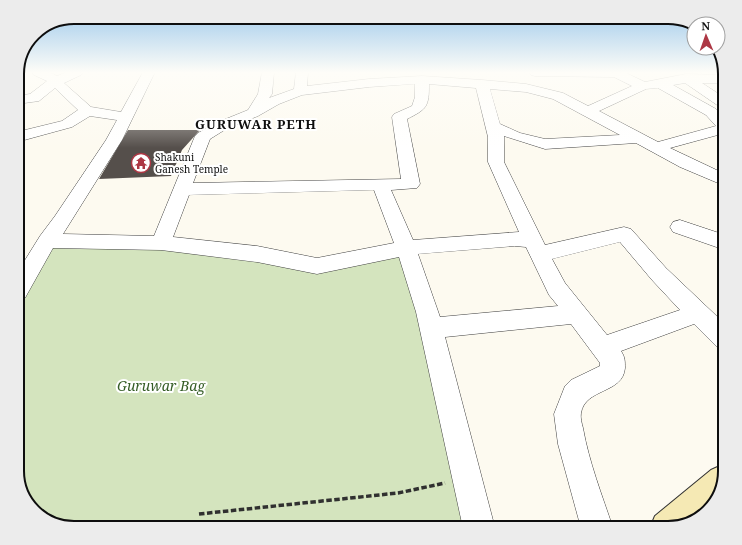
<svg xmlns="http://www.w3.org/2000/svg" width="742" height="545" font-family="'Noto Serif',serif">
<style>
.green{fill:#d4e4be}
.building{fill:#554f4b}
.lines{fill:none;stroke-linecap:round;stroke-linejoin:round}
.street-casing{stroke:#414141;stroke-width:1}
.secondary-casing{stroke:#303030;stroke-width:2}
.path{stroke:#303030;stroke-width:3.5;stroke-dasharray:5.5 2.5;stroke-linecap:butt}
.street{fill:#fff;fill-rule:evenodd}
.secondary{fill:#f5e9b4;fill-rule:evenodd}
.labels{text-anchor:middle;stroke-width:4;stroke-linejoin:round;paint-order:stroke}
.far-poi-label{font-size:10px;fill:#0e0e0e;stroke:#fff;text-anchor:start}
.far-district-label{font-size:13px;font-weight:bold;letter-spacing:1px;fill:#0e0e0e;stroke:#fff}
.near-park-label{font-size:14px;font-style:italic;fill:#355d26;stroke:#fff}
.rim{fill:none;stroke:#0e0e0e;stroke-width:2}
</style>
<rect width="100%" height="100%" fill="#fdfaf0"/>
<!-- green -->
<polygon class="green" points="49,242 161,243 317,266 401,249 424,328 469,528 73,528 39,516 24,499 17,475 17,297"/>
<!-- building -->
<polygon class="building" points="128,130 200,130 182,150 171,176 99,179"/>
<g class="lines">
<defs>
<g id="street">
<path d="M32,72H49L57,76L67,72H83L81,75L64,83L91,107L121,112L143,72H155L122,140L63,234L154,236L195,136L198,133L216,123L248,110L258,94L262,72H274L272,94L269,98L294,89L296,72H308L307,86L369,79L422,76L482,80L526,84L563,93L588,106L632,86L614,77L535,76L531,75L529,72H624L645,82L686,74L725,75V83H702L725,98V108L720,107L685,83L673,85L716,109L725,118V133L670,148L725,174V186L680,167L636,143L545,149L504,136V162L545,245L624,227L631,229L666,268L725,324V350L717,347L694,324L621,351C625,357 625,361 625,368C623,394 585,388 581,413C580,418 582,424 583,428C589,462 602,495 613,528H581L558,444L554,414L565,386L571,380L600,366V363L571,324L445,337L495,528H463L416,312L399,257L317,274L257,262L161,250L53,248L25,298L17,301V273L40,236L55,216L106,140L117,120L90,116L72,127L17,142V132L62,121L78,110L55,88L39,101L17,104V96L30,94L47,81L34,75ZM415,84V97L412,106L394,114L392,117L401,179L193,183L210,139L226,129L258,116L279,104L302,95L369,87ZM429,84L476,88L488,137V162L519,232L413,240L391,190L417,188L420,184L407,119C427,109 429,107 429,84ZM658,88L706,115L716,126L658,142L599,111L646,89ZM490,89L526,92L553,99L620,135L545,139L520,133L500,124ZM374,190L394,243L317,258L257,246L173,237L189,195ZM620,242L652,280L680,310L607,335L565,283L552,259ZM515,246L526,247L549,295L558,306L440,317L418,254Z"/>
<polygon points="680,220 725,235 725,250 673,232 670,227 673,222"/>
</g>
<polygon id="secondary" points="722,465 725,467 725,472 713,506 694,522 668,528 650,528 655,516 711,470"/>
</defs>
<!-- street casing -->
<use href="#street" class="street-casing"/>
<!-- secondary casing -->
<use href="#secondary" class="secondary-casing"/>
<!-- path -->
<polyline class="path" points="199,514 398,493 445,483"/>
<!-- street -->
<use href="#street" class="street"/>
<!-- secondary -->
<use href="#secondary" class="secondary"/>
</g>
<!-- sky -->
<linearGradient id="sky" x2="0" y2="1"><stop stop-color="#96c5ea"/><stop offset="0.49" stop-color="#fefdf8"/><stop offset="1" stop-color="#fefdf8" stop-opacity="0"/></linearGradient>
<rect width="742" height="148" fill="url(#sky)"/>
<!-- icons -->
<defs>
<symbol id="temple-ring" viewBox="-11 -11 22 22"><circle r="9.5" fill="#fff" stroke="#ad3744" stroke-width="1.5"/><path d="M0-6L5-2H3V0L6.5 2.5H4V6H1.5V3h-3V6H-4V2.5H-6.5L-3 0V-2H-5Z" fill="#ad3744"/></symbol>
</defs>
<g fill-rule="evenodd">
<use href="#temple-ring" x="130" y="152" width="22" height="22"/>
</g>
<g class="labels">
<!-- far-poi labels -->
<g class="far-poi-label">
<text x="155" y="161">Shakuni<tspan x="155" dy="12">Ganesh Temple</tspan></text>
</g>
<!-- far-district labels -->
<g class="far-district-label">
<text x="256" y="129">GURUWAR PETH</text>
</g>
<!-- near-park labels -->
<g class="near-park-label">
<text x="161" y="391">Guruwar Bag</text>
</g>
</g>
<!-- crop -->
<path d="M0 0H742V545H0ZM74 24H668A50 50 0 0 1 718 74V471A50 50 0 0 1 668 521H74A50 50 0 0 1 24 471V74A50 50 0 0 1 74 24Z" fill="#ececec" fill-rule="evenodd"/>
<path class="rim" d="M74 24H668A50 50 0 0 1 718 74V471A50 50 0 0 1 668 521H74A50 50 0 0 1 24 471V74A50 50 0 0 1 74 24Z"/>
<!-- north arrow -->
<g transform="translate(706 36) rotate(358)"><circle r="19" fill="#ffffff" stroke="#9f9f9f"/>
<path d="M0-3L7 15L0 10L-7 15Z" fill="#ad3744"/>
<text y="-6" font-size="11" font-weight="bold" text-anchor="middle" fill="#0e0e0e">N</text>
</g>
</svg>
